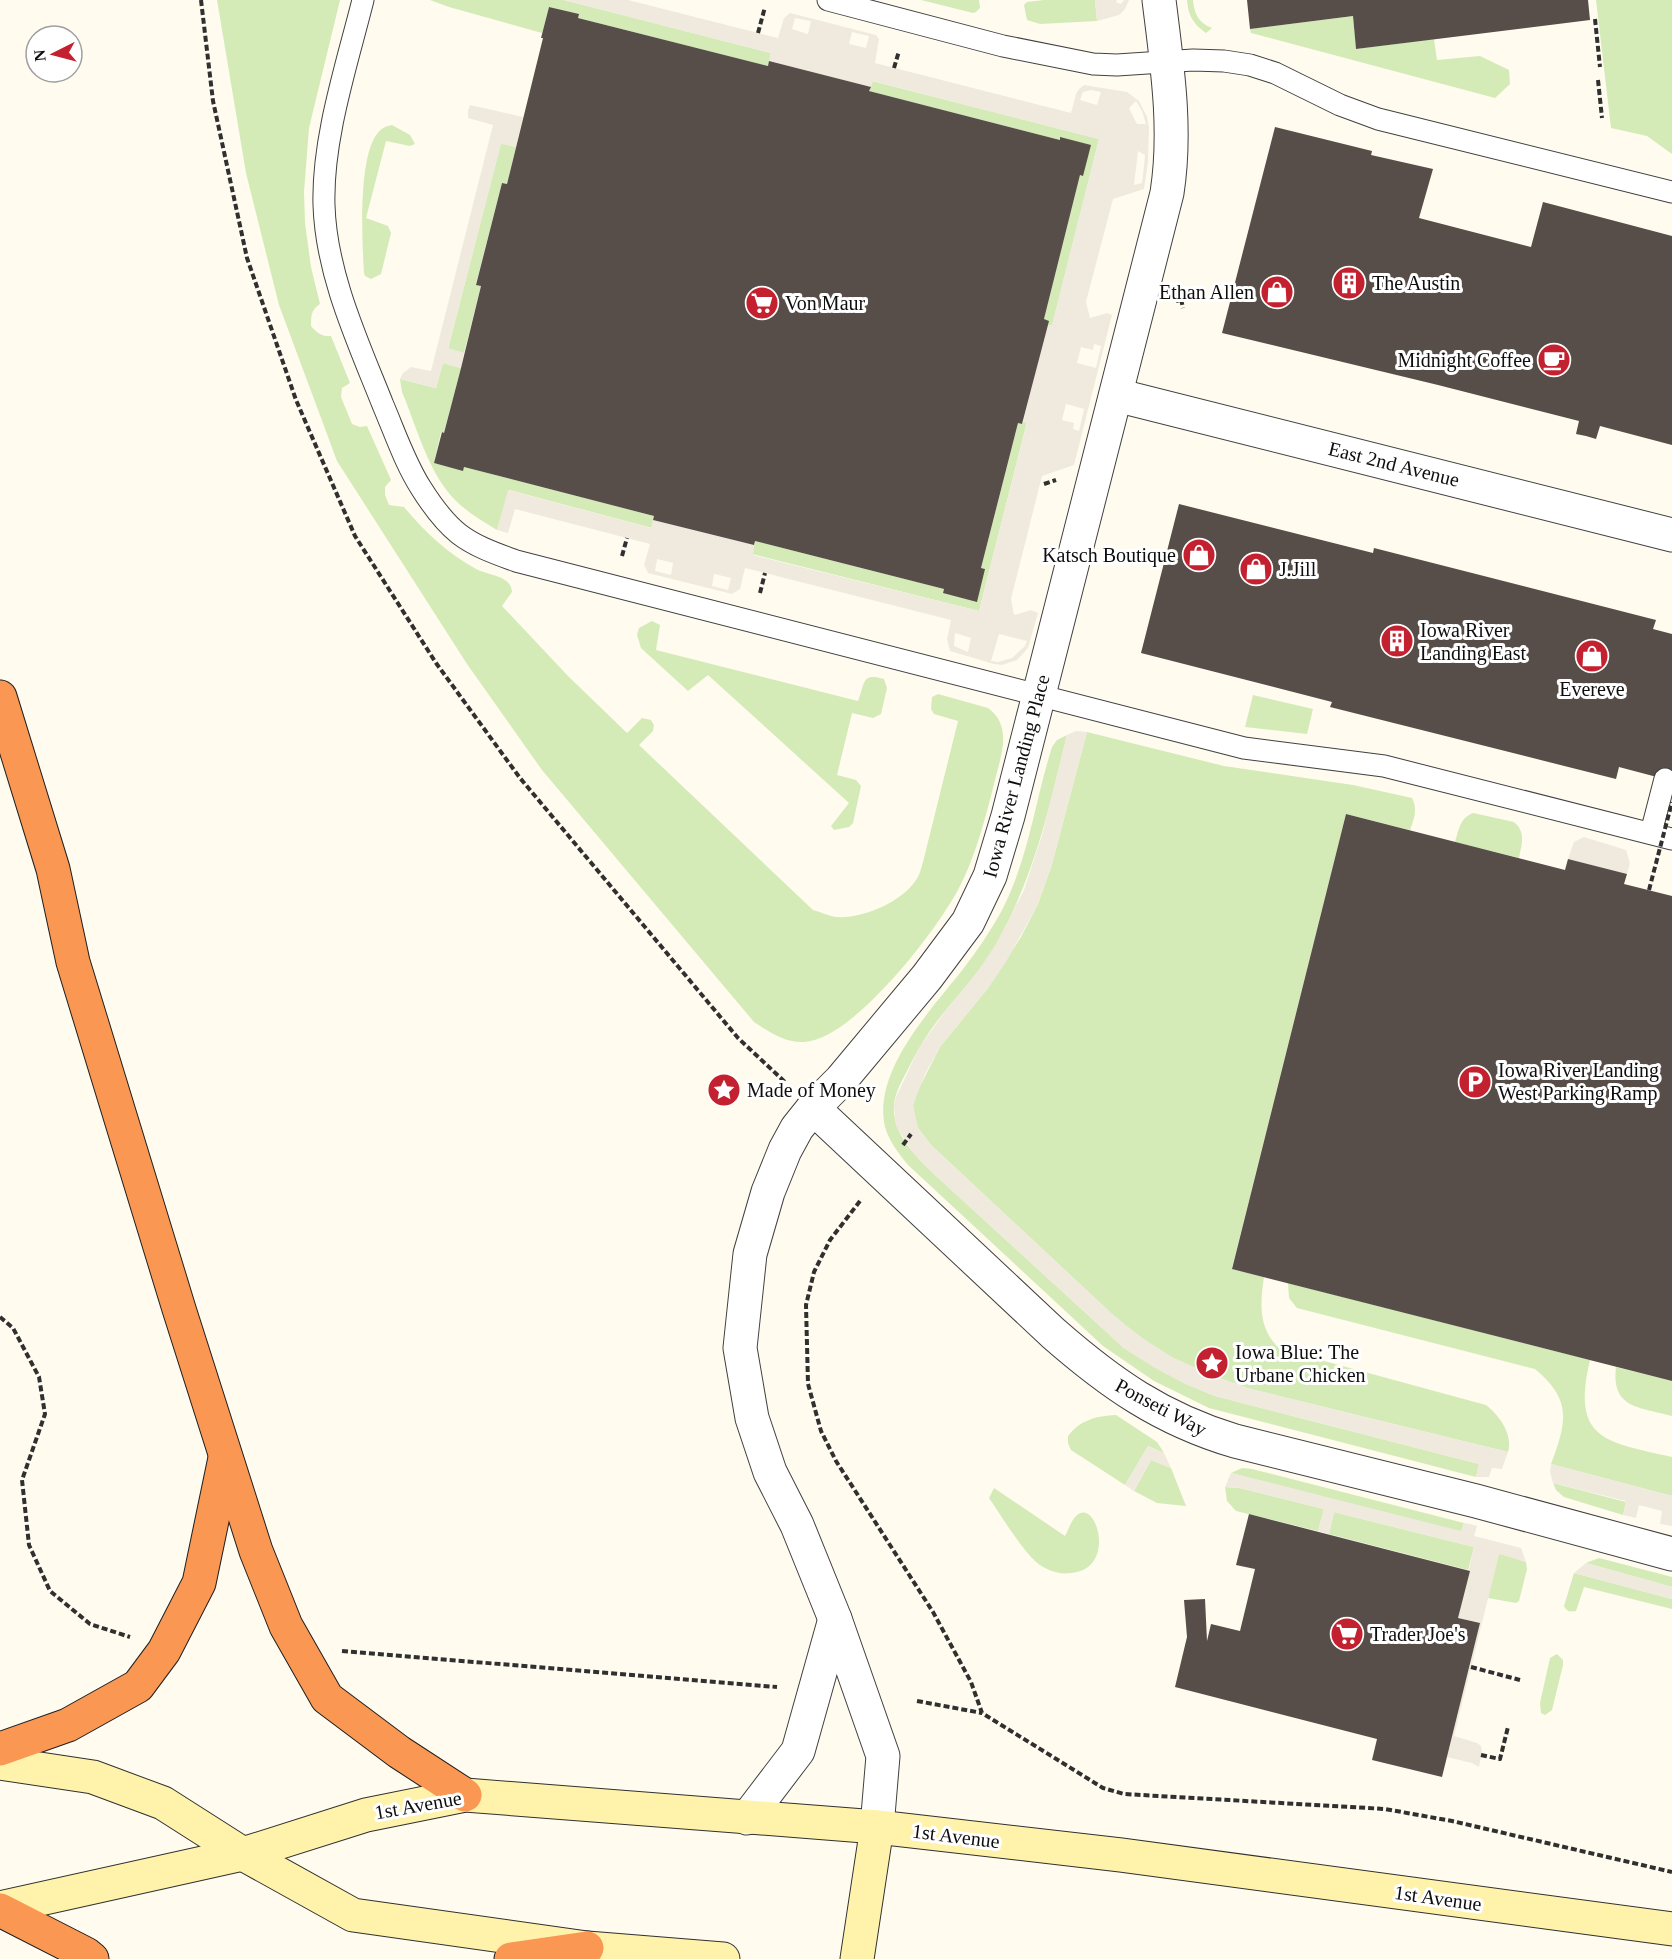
<svg xmlns="http://www.w3.org/2000/svg" width="1672" height="1959" font-family="Georgia,serif">
<style>
.green{fill:#d4ebb7}
.plaza{fill:#efeadd;fill-rule:evenodd}
.building{fill:#574e4a}
.lines{fill:none;stroke-linecap:round;stroke-linejoin:round}
.lane-casing{stroke:#414141;stroke-width:23}
.street-casing{stroke:#414141;stroke-width:35}
.secondary-casing{stroke:#303030;stroke-width:35}
.highway-casing{stroke:#1f1f1f;stroke-width:35}
.path{stroke:#303030;stroke-width:4;stroke-dasharray:6 3;stroke-linecap:butt}
.lane{stroke:#fff;stroke-width:21}
.street{stroke:#fff;stroke-width:33}
.secondary{stroke:#fff2aa;stroke-width:33}
.highway{stroke:#f99753;stroke-width:33}
.path-bridge{stroke:#303030;stroke-width:4;stroke-dasharray:6 3;stroke-linecap:butt}
.labels{text-anchor:middle;stroke-width:6;stroke-linejoin:round;paint-order:stroke}
.poi-label{font-size:20px;fill:#0e0e0e;stroke:#fff;text-anchor:start}
.street-label{font-size:20px;fill:#0e0e0e;stroke:#fff}
</style>
<rect width="100%" height="100%" fill="#fffbef"/>
<!-- green -->
<g class="green">
<path d="M217,0H340L309,128L304,192L305,223L311,267L320,304C311,310 311,316 311,326C317,333 322,337 331,336L350,383L342,388L341,397L352,424L360,427L367,426L391,480L385,487V495L389,505L404,507C425,532 447,553 476,569C489,576 511,575 512,592L502,606L568,676L627,733L642,718L651,720L654,725L653,731L639,745L813,910C820,912 829,916 836,917C862,919 902,902 916,880C920,875 921,868 923,862L958,721L934,714L931,709L932,697L938,694L988,708C1014,727 1000,758 994,784C985,819 976,855 959,888C938,929 853,1040 804,1042C785,1043 769,1032 754,1022L542,770L467,664L337,461L279,305L246,173Z"/>
<polygon points="430,0 564,0 771,53 768,66 578,18 578,14 549,7 542,33 449,7"/>
<polygon points="921,0 979,0 980,8 976,12 973,13"/>
<polygon points="1044,0 1095,0 1097,21 1040,24 1027,20 1024,5 1027,2"/>
<path d="M1187,0H1193C1194,14 1199,23 1212,28L1206,33C1193,24 1188,15 1187,0Z"/>
<polygon points="1596,0 1672,0 1672,154 1647,136 1611,128"/>
<polygon points="1353,16 1356,49 1434,39 1437,60 1480,56 1509,70 1510,84 1495,98 1251,33 1250,29"/>
<polygon points="872,81 1099,139 1052,326 1047,325 1048,321 1044,319 1080,175 1083,176 1060,137 1060,140 869,91"/>
<path d="M392,125L410,135L415,144L410,146L386,141L366,218L388,226L391,233L381,274L371,279L365,276L364,273C362,241 358,158 377,134C381,128 386,126 392,125Z"/>
<polygon points="501,143 516,147 507,184 502,183 476,284 481,286 464,353 448,349"/>
<path d="M443,363L461,368L444,433L441,432L434,463L463,470L464,467L654,516L652,528L509,490L497,530C482,521 467,512 455,500C428,472 417,428 402,392L400,379L436,388Z"/>
<polygon points="1023,422 1027,422 979,611 752,554 755,541 944,589 943,593 985,569 981,568 1018,423 1022,424"/>
<path d="M652,621L660,625L656,650L858,701C865,684 861,672 884,679L887,688L881,714L873,718L852,713L837,775L856,780L861,786L853,823L849,827L834,830L831,826L849,803L708,675L688,691L641,648L637,635L639,628Z"/>
<polygon points="1253,695 1313,709 1307,734 1245,727"/>
<path d="M1087,732L1224,766L1353,785L1412,798C1418,809 1414,819 1410,830L1346,814L1232,1268L1264,1277C1260,1304 1258,1329 1280,1349L1486,1405C1500,1416 1513,1435 1508,1452L1247,1388C1222,1379 1197,1370 1173,1358C1151,1346 1131,1330 1112,1314L931,1145L918,1128L914,1117L913,1105L916,1094L940,1047L988,988L1021,937L1038,904L1052,864Z"/>
<path d="M1067,735C1049,809 1035,873 998,941C984,967 964,988 946,1010C930,1029 918,1049 907,1071C901,1082 895,1094 894,1105C892,1134 915,1155 934,1174L1124,1348C1153,1367 1182,1383 1215,1396L1479,1464L1476,1477L1209,1408L1154,1381L1103,1346L908,1165C899,1154 889,1141 885,1127C872,1071 932,1009 963,969C977,951 990,932 1001,912C1029,858 1034,804 1052,747L1057,740Z"/>
<path d="M1473,813L1514,822C1526,832 1522,844 1519,858L1455,842C1459,829 1460,818 1473,813Z"/>
<path d="M1288,1283L1590,1360C1571,1440 1605,1442 1672,1457V1496L1551,1464C1567,1421 1572,1400 1535,1369L1297,1308L1289,1298Z"/>
<path d="M1616,1367L1672,1381V1416C1640,1407 1611,1409 1616,1367Z"/>
<path d="M1116,1415L1157,1442L1164,1453L1148,1446L1125,1485L1071,1450L1068,1443V1436C1080,1420 1096,1416 1116,1415Z"/>
<polygon points="1151,1460 1171,1468 1186,1506 1157,1503 1134,1491"/>
<polygon points="1242,1468 1252,1469 1464,1523 1461,1532 1231,1473"/>
<polygon points="1553,1483 1626,1502 1623,1515 1564,1497 1556,1490"/>
<polygon points="1225,1487 1240,1488 1324,1509 1318,1531 1236,1511 1227,1501"/>
<path d="M994,1488L1065,1536C1068,1531 1071,1521 1076,1516C1096,1496 1118,1569 1071,1573C1058,1575 1046,1570 1036,1562C1020,1547 1002,1517 989,1498Z"/>
<polygon points="1334,1512 1474,1547 1468,1570 1329,1534"/>
<polygon points="1499,1553 1526,1562 1527,1569 1519,1601 1516,1603 1488,1598"/>
<polygon points="1599,1558 1672,1577 1672,1587 1586,1563"/>
<path d="M1574,1573L1672,1599V1609L1584,1587L1576,1611C1570,1612 1567,1612 1564,1606Z"/>
<polygon points="1557,1654 1563,1660 1563,1665 1552,1710 1545,1715 1541,1713 1540,1703 1550,1658"/>
</g>
<!-- plaza -->
<g class="plaza">
<path d="M564,0H628L778,38L784,18L790,13L876,35L879,39L875,63L1071,113L1076,94L1079,89L1084,85L1127,92L1139,101L1147,117L1149,128L1148,162L1144,189L1113,199L1086,302L1090,318L1107,313L1112,315L1074,465L1042,476L1011,599L1014,615L1031,610L1038,613L1028,648L1017,660L1002,665L994,664L950,651L947,639L951,620L745,568L740,589L732,594L648,573L644,565L650,544L515,509L508,533L497,530L508,490L651,528L653,520L701,532L754,545L753,555L979,611L1027,423L1023,422L1047,325H1052L1099,139L873,81L871,87L769,61L771,53ZM795,18L811,21L808,34L792,29ZM852,32L869,36L866,48L849,44ZM1091,90L1101,92L1097,105L1080,100L1083,92ZM1136,101L1142,111L1146,124H1137L1129,108ZM1138,151L1145,155L1144,166L1142,183L1134,185ZM1094,344L1101,346L1096,368L1077,363L1081,347L1093,350ZM1066,404L1084,409L1079,431L1073,429L1074,423L1062,420ZM657,559L673,563L671,575L655,571ZM714,574L731,578L728,590L712,586ZM955,633L971,638L968,652L954,646ZM999,634L1027,641L1024,647L1012,658L998,662L991,661Z"/>
<polygon points="1095,0 1117,0 1116,2 1121,4 1124,0 1129,0 1125,9 1119,15 1097,21"/>
<polygon points="470,105 523,117 516,147 501,144 448,348 464,353 461,368 443,363 436,388 400,379 403,373 411,367 431,371 493,125 468,118 468,111"/>
<polygon points="1076,731 1087,732 1052,864 1038,904 1006,962 988,988 940,1047 925,1074 913,1105 918,1128 931,1145 1112,1314 1139,1336 1172,1357 1214,1376 1247,1388 1508,1452 1502,1469 1492,1468 1489,1477 1476,1477 1479,1464 1215,1396 1187,1385 1155,1368 1124,1348 934,1174 914,1154 896,1126 894,1106 896,1097 919,1048 946,1010 978,971 996,944 1024,890 1042,835 1067,735"/>
<polygon points="1584,837 1626,850 1630,863 1627,874 1568,859 1574,842"/>
<polygon points="1148,1446 1164,1453 1171,1468 1151,1460 1134,1491 1125,1485"/>
<polygon points="1551,1464 1672,1496 1672,1526 1660,1524 1662,1511 1639,1505 1636,1518 1623,1515 1626,1501 1553,1483 1550,1472"/>
<polygon points="1231,1473 1461,1531 1464,1523 1470,1524 1477,1526 1474,1536 1521,1548 1526,1562 1499,1554 1454,1736 1477,1743 1481,1746 1482,1751 1479,1767 1472,1763 1447,1757 1480,1623 1458,1618 1474,1547 1334,1512 1329,1534 1318,1531 1324,1509 1240,1488 1225,1487"/>
<polygon points="1586,1563 1672,1587 1672,1599 1574,1573"/>
</g>
<!-- building -->
<g class="building">
<polygon points="1247,0 1588,0 1590,20 1356,49 1353,16 1250,29"/>
<polygon points="549,7 579,14 578,18 768,66 769,61 871,87 869,91 1060,140 1060,137 1091,145 1083,176 1080,175 1044,319 1049,321 1022,424 1018,423 981,568 985,569 977,602 943,593 944,589 755,541 754,545 653,520 654,516 464,467 463,471 434,463 442,432 444,433 461,368 481,286 476,285 502,183 507,184 543,38 541,38"/>
<polygon points="1275,127 1372,151 1371,155 1433,169 1419,218 1531,247 1543,202 1672,236 1672,445 1600,426 1596,439 1586,436 1576,434 1579,421 1438,385 1222,333"/>
<polygon points="1179,504 1373,553 1374,548 1656,620 1653,629 1672,634 1672,781 1619,767 1616,779 1330,707 1332,702 1141,653"/>
<polygon points="1346,814 1565,870 1568,859 1627,874 1624,884 1672,896 1672,1381 1232,1269"/>
<polygon points="1249,1514 1470,1571 1458,1618 1480,1623 1442,1777 1372,1760 1377,1739 1175,1687 1187,1637 1184,1600 1205,1599 1207,1641 1211,1624 1240,1631 1255,1569 1236,1565"/>
</g>
<g class="lines">
<defs>
<g id="lane">
<path d="M363,0C347,64 322,139 324,205C326,274 358,342 383,405C395,433 405,463 421,488C431,504 444,522 459,534C476,547 497,554 516,561L1244,748L1384,766L1672,839"/>
<polyline points="828,0 1003,46 1093,64 1117,65 1193,60 1224,61 1250,65 1275,73 1340,105 1378,119 1672,192"/>
<polyline points="1651,833 1665,779"/>
</g>
<g id="street">
<polyline points="1116,395 1672,535"/>
<path d="M813,1108L1053,1333C1110,1383 1161,1419 1235,1441L1476,1501L1672,1554"/>
<polyline points="747,1818 798,1751 835,1619"/>
<path d="M877,1827L883,1756L835,1619L797,1525L770,1472L752,1418L740,1348L750,1254L768,1192L785,1150L797,1128L813,1108L841,1080L927,977L968,922L990,876L1008,816L1167,193C1177,129 1167,65 1159,0"/>
</g>
<g id="secondary">
<polyline points="0,1763 93,1777 163,1803 243,1854 353,1915 587,1948 723,1959"/>
<polyline points="0,1908 243,1854 366,1815 465,1795 877,1827 1121,1855 1672,1929"/>
<polyline points="857,1959 877,1827"/>
</g>
<g id="highway">
<polyline points="0,697 53,869 73,962 179,1309 256,1551 286,1626 327,1698 399,1752 465,1795"/>
<polyline points="0,1749 68,1725 138,1686 164,1651 199,1583 225,1458"/>
<polyline points="0,1910 86,1954 92,1959"/>
<polyline points="511,1959 587,1948"/>
</g>
</defs>
<!-- lane casing -->
<use href="#lane" class="lane-casing"/>
<!-- street casing -->
<use href="#street" class="street-casing"/>
<!-- secondary casing -->
<use href="#secondary" class="secondary-casing"/>
<!-- highway casing -->
<use href="#highway" class="highway-casing"/>
<!-- path -->
<g class="path">
<polyline points="201,0 213,101 247,258 296,400 355,536 436,663 520,778 738,1038 786,1083"/>
<polyline points="1595,19 1600,67"/>
<polyline points="758,33 765,7"/>
<polyline points="894,68 899,51"/>
<polyline points="1598,80 1602,118"/>
<polyline points="1181,299 1183,308"/>
<polyline points="1176,301 1193,296"/>
<polyline points="1044,484 1056,480"/>
<polyline points="622,556 627,538"/>
<polyline points="760,593 765,573"/>
<polyline points="903,1145 911,1134"/>
<polyline points="860,1201 830,1240 814,1272 806,1305 808,1384 821,1431 836,1461 933,1612 971,1682 982,1713 1103,1788 1124,1794 1385,1809 1452,1821 1672,1872"/>
<polyline points="0,1317 13,1328 39,1377 45,1414 22,1480 29,1545 50,1591 90,1624 130,1637"/>
<polyline points="342,1651 777,1687"/>
<polyline points="1471,1667 1520,1680"/>
<polyline points="917,1701 982,1713"/>
<polyline points="1481,1755 1500,1759 1508,1727"/>
</g>
<!-- lane -->
<use href="#lane" class="lane"/>
<!-- street -->
<use href="#street" class="street"/>
<!-- secondary -->
<use href="#secondary" class="secondary"/>
<!-- highway -->
<use href="#highway" class="highway"/>
<!-- path-bridge -->
<polyline class="path-bridge" points="1649,890 1672,802"/>
</g>
<!-- icons -->
<defs>
<symbol id="building-disc" viewBox="-11 -11 22 22"><circle r="9.5" fill="#c32130" stroke="#fff"/><path d="M-4-6H4V6H1V3H-1V6H-4ZM-2.5-4.3h1.7v1.8h-1.7ZM.8-4.3h1.7v1.8H.8ZM-2.5-1h1.7V.8h-1.7ZM.8-1h1.7V.8H.8Z" fill="#fff"/></symbol>
<symbol id="shop-disc" viewBox="-11 -11 22 22"><circle r="9.5" fill="#c32130" stroke="#fff"/><path d="M-5-2.5h2.3a2.7 3.5 0 0 1 5.4 0H5L5.5 6h-11ZM-1.5-2.5h3a1.5 2.3 0 0 0-3 0Z" fill="#fff"/></symbol>
<symbol id="supermarket-disc" viewBox="-11 -11 22 22"><circle r="9.5" fill="#c32130" stroke="#fff"/><path d="M-6-5.5h2.5l.6 2H6L4.5 2H-2.5L-4.4-4H-6ZM-1.5 3.2a1.3 1.3 0 1 0 .1 0ZM3 3.2a1.3 1.3 0 1 0 .1 0Z" fill="#fff"/></symbol>
<symbol id="cafe-disc" viewBox="-11 -11 22 22"><circle r="9.5" fill="#c32130" stroke="#fff"/><path d="M-5.5-4.5H6V0H3Q3 3.5 0 3.5H-2.5Q-5.5 3.5-5.5 0ZM3-3.2v2h1.7v-2ZM-6 4.5H4V6H-6Z" fill="#fff"/></symbol>
<symbol id="parking-disc" viewBox="-11 -11 22 22"><circle r="9.5" fill="#c32130" stroke="#fff"/><path d="M-3.5-5.5H1a3.5 3.5 0 0 1 0 7H-1V5.5H-3.5ZM-1-3.4V-.6H.8a1.4 1.4 0 0 0 0-2.8Z" fill="#fff"/></symbol>
<symbol id="sight-disc" viewBox="-11 -11 22 22"><circle r="9.5" fill="#c32130" stroke="#fff"/><path d="M0-6L1.8-2.2L6-1.7L2.9 1.2L3.7 5.4L0 3.3L-3.7 5.4L-2.9 1.2L-6-1.7L-1.8-2.2Z" fill="#fff"/></symbol>
</defs>
<g fill-rule="evenodd">
<use href="#building-disc" x="1330" y="264" width="38" height="38"/>
<use href="#shop-disc" x="1258" y="273" width="38" height="38"/>
<use href="#supermarket-disc" x="743" y="284" width="38" height="38"/>
<use href="#cafe-disc" x="1535" y="341" width="38" height="38"/>
<use href="#shop-disc" x="1180" y="536" width="38" height="38"/>
<use href="#shop-disc" x="1237" y="550" width="38" height="38"/>
<use href="#building-disc" x="1378" y="622" width="38" height="38"/>
<use href="#shop-disc" x="1573" y="637" width="38" height="38"/>
<use href="#parking-disc" x="1456" y="1063" width="38" height="38"/>
<use href="#sight-disc" x="705" y="1071" width="38" height="38"/>
<use href="#sight-disc" x="1193" y="1344" width="38" height="38"/>
<use href="#supermarket-disc" x="1328" y="1615" width="38" height="38"/>
</g>
<g class="labels">
<!-- poi labels -->
<g class="poi-label">
<text x="1372" y="290">The Austin</text>
<text x="1254" y="299" text-anchor="end">Ethan Allen</text>
<text x="785" y="310">Von Maur</text>
<text x="1531" y="367" text-anchor="end">Midnight Coffee</text>
<text x="1176" y="562" text-anchor="end">Katsch Boutique</text>
<text x="1279" y="576">J.Jill</text>
<text x="1420" y="637">Iowa River<tspan x="1420" dy="23">Landing East</tspan></text>
<text x="1592" y="696" text-anchor="middle">Evereve</text>
<text x="1498" y="1077">Iowa River Landing<tspan x="1498" dy="23">West Parking Ramp</tspan></text>
<text x="747" y="1097">Made of Money</text>
<text x="1235" y="1359">Iowa Blue: The<tspan x="1235" dy="23">Urbane Chicken</tspan></text>
<text x="1370" y="1641">Trader Joe's</text>
</g>
<!-- street labels -->
<g class="street-label">
<text transform="translate(1394 464) rotate(14)" y="7">East 2nd Avenue</text>
<text transform="translate(1016 776) rotate(-75)" y="7">Iowa River Landing Place</text>
<text transform="translate(1161 1407) rotate(28)" y="7">Ponseti Way</text>
<text transform="translate(418 1805) rotate(-10)" y="7">1st Avenue</text>
<text transform="translate(956 1836) rotate(7)" y="7">1st Avenue</text>
<text transform="translate(1438 1898) rotate(8)" y="7">1st Avenue</text>
</g>
</g>
<!-- north arrow -->
<g transform="translate(54 54) rotate(264)"><circle r="28" fill="#ffffff" stroke="#9f9f9f" stroke-width="1.5"/>
<path d="M0-4.5L10 22L0 15L-10 22Z" fill="#c32130"/>
<text y="-9" font-size="16" font-weight="bold" text-anchor="middle" fill="#0e0e0e">N</text>
</g>
</svg>
